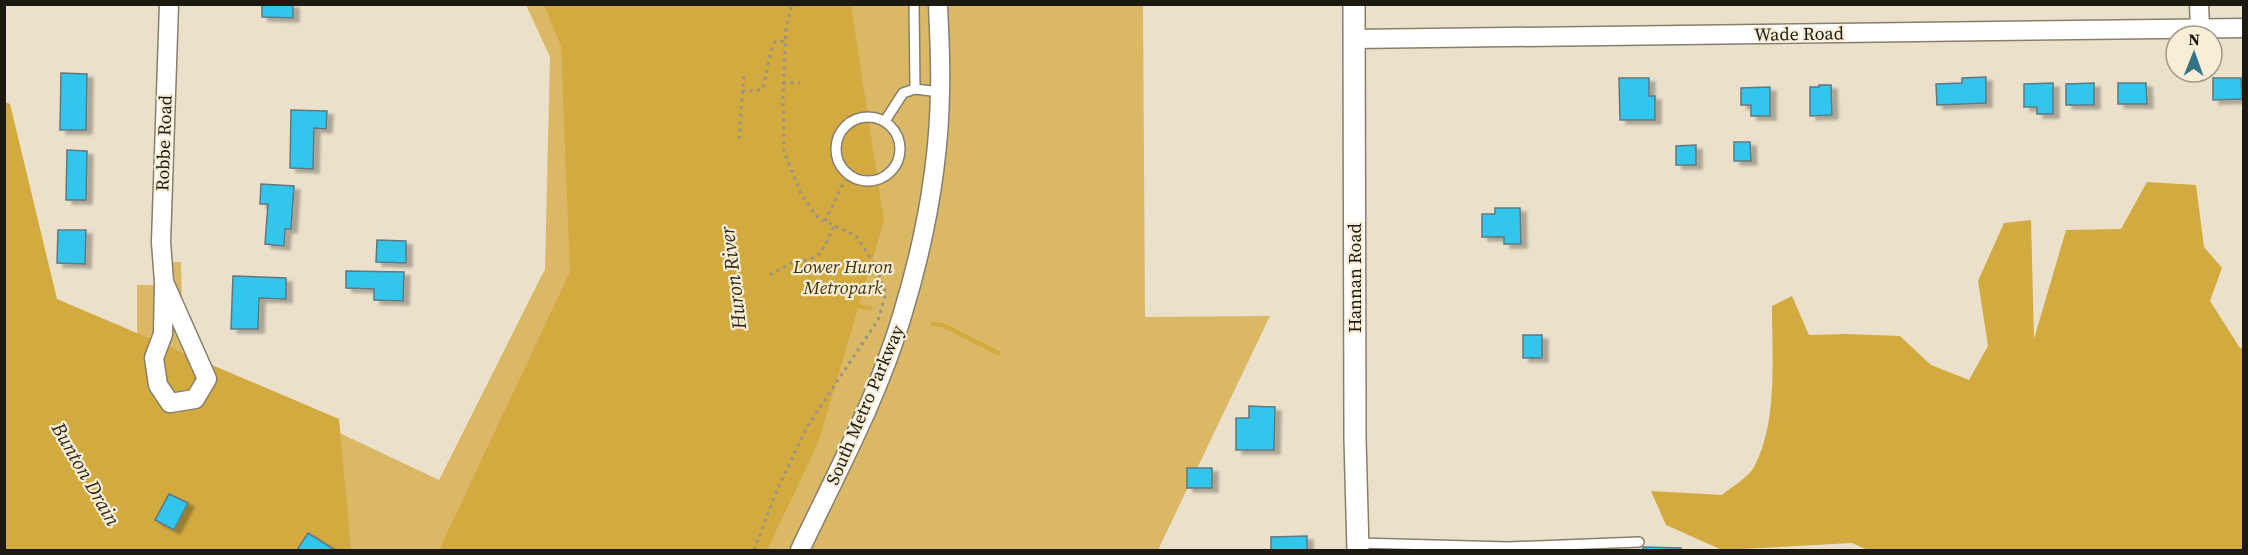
<svg xmlns="http://www.w3.org/2000/svg" width="2248" height="555" font-family="'Source Serif 4',serif">
<style>
.green{fill:#dab866}
.forest{fill:#d2aa40}
.water{fill:#d3aa40}
.lines{fill:none;stroke-linecap:round;stroke-linejoin:round}
.stream{stroke:#d3aa40;stroke-width:4.5}
.building{fill:#32c6ed;stroke:#607880;stroke-width:1.5;filter:url(#shadow)}
.service-casing{stroke:#877f6b;stroke-width:12}
.minor-casing{stroke:#877f6b;stroke-width:21}
.tertiary-casing{stroke:#877f6b;stroke-width:24}
.path{stroke:#9b9483;stroke-width:3;stroke-dasharray:3 4.5;stroke-linecap:butt}
.service{stroke:#fff;stroke-width:9}
.minor{stroke:#fff;stroke-width:18}
.tertiary{stroke:#fff;stroke-width:21}
.labels{text-anchor:middle;stroke-width:4.5;stroke-linejoin:round;paint-order:stroke}
.street-label{font-size:18px;fill:#1c1911;stroke:#f8eed8}
.park-label{font-size:18px;font-style:italic;fill:#433304;stroke:#f8eed8}
.water-label{font-size:20px;font-style:italic;fill:#302917;stroke:#f8eed8}
</style>
<defs>
<filter id="shadow"><feDropShadow dx="6" dy="4" stdDeviation="1.5" flood-color="#0004"/></filter>
</defs>
<rect width="100%" height="100%" fill="#ebe1cb"/>
<!-- green -->
<polygon class="green" points="1143,4 1145,317 1270,316 1158,550 5,550 4,302 137,351 137,285 155,285 156,262 181,262 183,359 439,480 545,269 550,57 526,5"/>
<!-- forest -->
<g class="forest">
<polygon points="544,5 851,5 884,221 818,443 767,550 439,550 570,272 561,46"/>
<polygon points="5,102 10,104 57,299 339,419 351,550 5,550"/>
<path d="M2147,182L2196,185L2204,247L2222,268L2210,301L2240,348H2243V550H1868L1852,543L1722,550L1666,525L1651,491L1722,495C1731,487 1748,478 1754,467C1778,423 1772,356 1772,306L1792,296L1809,335L1846,334L1900,336L1931,365L1969,380L1988,346L1978,281L2004,223L2031,220L2034,339L2066,230L2121,229Z"/>
</g>
<!-- water -->
<polygon class="water" points="607,5 769,5 742,71 736,142 758,252 779,293 770,321 782,407 750,522 738,550 679,550 703,506 724,383 711,282 652,158 620,107 603,48"/>
<g class="lines">
<!-- stream -->
<g class="stream">
<polyline points="775,295 779,293 870,308"/>
<polyline points="933,324 943,325 998,353"/>
<polyline points="4,391 9,392 49,432 113,550"/>
</g>
</g>
<!-- building -->
<g class="building">
<polygon points="262,4 293,4 293,18 262,17"/>
<polygon points="61,73 87,74 86,130 60,130"/>
<polygon points="1986,77 1986,103 1937,105 1936,84 1962,83 1962,78"/>
<polygon points="1619,78 1649,78 1649,96 1655,96 1655,120 1620,120"/>
<polygon points="2213,78 2241,78 2242,99 2213,100"/>
<polygon points="2053,83 2053,114 2037,114 2037,107 2024,107 2024,84"/>
<polygon points="2094,83 2094,105 2066,105 2066,84"/>
<polygon points="2118,83 2146,83 2147,104 2118,104"/>
<polygon points="1819,85 1831,85 1832,115 1810,116 1810,87 1819,87"/>
<polygon points="1770,87 1770,116 1751,116 1751,105 1741,105 1741,88"/>
<polygon points="291,110 327,111 326,129 314,128 313,169 290,168"/>
<polygon points="1734,142 1750,142 1751,161 1734,161"/>
<polygon points="1696,145 1696,165 1676,165 1676,146"/>
<polygon points="67,150 87,151 86,200 66,200"/>
<polygon points="261,184 294,186 291,229 285,229 284,246 265,244 268,204 260,204"/>
<polygon points="1495,208 1520,208 1521,244 1504,244 1504,237 1482,237 1482,214 1495,214"/>
<polygon points="58,230 86,230 85,264 57,263"/>
<polygon points="377,240 406,241 406,263 376,262"/>
<polygon points="346,271 404,272 403,301 374,300 374,289 346,288"/>
<polygon points="233,276 286,278 286,299 259,298 258,329 231,329"/>
<rect x="1523" y="335" width="19" height="23"/>
<polygon points="1249,406 1275,407 1274,450 1236,450 1236,418 1249,418"/>
<rect x="1187" y="468" width="25" height="20"/>
<polygon points="169,494 188,503 174,530 155,520"/>
<polygon points="308,533 335,550 297,550"/>
<polygon points="1307,536 1307,550 1271,550 1271,537"/>
<polygon points="1643,547 1681,548 1681,550 1643,550"/>
</g>
<g class="lines">
<defs>
<g id="service">
<polyline points="914,4 915,89 940,92"/>
<circle cx="868" cy="149" r="32"/>
<polyline points="885,121 903,93 915,89"/>
<polyline points="1358,543 1508,547 1639,542"/>
</g>
<g id="minor">
<polyline points="2199,4 2200,28"/>
<polyline points="1354,39 2244,28"/>
<polyline points="164,282 207,379 195,399 170,403 158,385 154,358 163,334 164,282 161,242 169,4"/>
<path d="M800,550C836,474 878,397 902,316C924,244 939,167 940,91C941,62 939,33 938,4"/>
</g>
<polyline id="tertiary" points="1354,4 1355,439 1358,550"/>
</defs>
<!-- service casing -->
<use href="#service" class="service-casing"/>
<!-- minor casing -->
<use href="#minor" class="minor-casing"/>
<!-- tertiary casing -->
<use href="#tertiary" class="tertiary-casing"/>
<!-- path -->
<g class="path">
<polyline points="783,83 800,83"/>
<polyline points="742,91 756,91 763,88 771,51 775,42 786,41"/>
<polyline points="739,139 744,73"/>
<polyline points="825,221 848,174"/>
<polyline points="770,275 793,262 810,260 821,253 834,226"/>
<polyline points="754,550 778,488 807,427 878,320 886,293 875,265 856,236 818,218 801,194 784,151 783,98 786,28 792,4"/>
</g>
<!-- service -->
<use href="#service" class="service"/>
<!-- minor -->
<use href="#minor" class="minor"/>
<!-- tertiary -->
<use href="#tertiary" class="tertiary"/>
</g>
<g class="labels">
<!-- street labels -->
<g class="street-label">
<text transform="translate(1799 34) rotate(-1)" y="6">Wade Road</text>
<text transform="translate(164 143) rotate(-88)" y="6">Robbe Road</text>
<text transform="translate(1355 278) rotate(-90)" y="6">Hannan Road</text>
<text transform="translate(865 405) rotate(-67)" y="6">South Metro Parkway</text>
</g>
<!-- park labels -->
<g class="park-label">
<text x="843" y="273">Lower Huron<tspan x="843" dy="21">Metropark</tspan></text>
</g>
<!-- water labels -->
<g class="water-label">
<text transform="translate(733 278) rotate(-97)" y="7">Huron River</text>
<text transform="translate(86 474) rotate(60)" y="7">Bunton Drain</text>
</g>
</g>
<!-- border -->
<rect width="2248" height="555" fill="none" stroke="#1c1911" stroke-width="12"/>
<!-- north arrow -->
<g transform="translate(2194 54) rotate(1)"><circle r="28" fill="#f8eed8" stroke="#a09988" stroke-width="1.5"/>
<path d="M0-4.5L10 22L0 15L-10 22Z" fill="#327386"/>
<text y="-9" font-size="16" font-weight="bold" text-anchor="middle" fill="#1c1911">N</text>
</g>
</svg>
